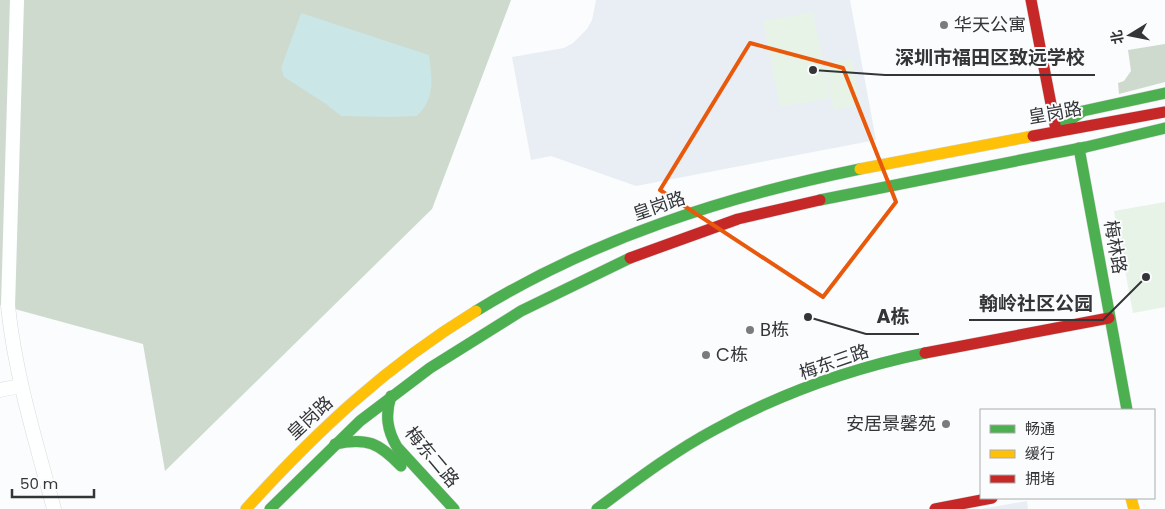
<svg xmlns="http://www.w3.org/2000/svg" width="1165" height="509" font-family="Poppins,'Noto Sans SC',sans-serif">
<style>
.built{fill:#e9eef4}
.green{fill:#e8f3e8}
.forest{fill:#cddacd}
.water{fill:#cae6e6}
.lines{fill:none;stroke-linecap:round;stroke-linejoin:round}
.street-casing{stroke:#d8d9da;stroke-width:15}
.fast-casing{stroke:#d8d9da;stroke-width:12}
.slow-casing{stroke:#d8d9da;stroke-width:12}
.jam-casing{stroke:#d8d9da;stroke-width:12}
.street{stroke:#feffff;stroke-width:14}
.fast{stroke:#4caf50;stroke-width:11}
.slow{stroke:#ffc107;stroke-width:11}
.jam{stroke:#c62828;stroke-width:11}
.marked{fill:none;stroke:#e8590c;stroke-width:4;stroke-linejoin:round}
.poi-dot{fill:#7a7b7c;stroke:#fafcfe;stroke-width:2}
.labels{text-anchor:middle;stroke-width:4;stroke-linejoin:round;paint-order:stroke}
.poi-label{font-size:18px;fill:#343537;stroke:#fafcfe;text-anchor:start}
.street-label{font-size:18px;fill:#343537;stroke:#fafcfe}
.leader{fill:none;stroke:#343537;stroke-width:2}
.callout-dot{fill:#343537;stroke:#fafcfe;stroke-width:2}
.callout-label{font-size:19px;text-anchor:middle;font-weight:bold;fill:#343537;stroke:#fafcfe;stroke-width:4;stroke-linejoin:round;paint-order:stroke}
</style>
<rect width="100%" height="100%" fill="#fbfcfd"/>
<!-- built -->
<g class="built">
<polygon points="596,0 850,0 876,140 636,186 551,156 531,160 512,57 564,48 573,43 587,29 592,20"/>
<polygon points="1027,501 1028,509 981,509"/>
</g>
<!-- green -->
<g class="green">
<polygon points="813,12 830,98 780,107 763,21"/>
<polygon points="852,59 860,105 834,110 825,64"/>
<polygon points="1165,202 1165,307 1133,313 1114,211"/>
</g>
<!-- forest -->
<g class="forest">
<polygon points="0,0 511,0 432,209 165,471 143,344 0,305"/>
<polygon points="1165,44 1165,82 1119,94 1118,83 1124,81 1131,71 1128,50"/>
</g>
<!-- water -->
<path class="water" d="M301,13L429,55C432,80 436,97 417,116L389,117L341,116L326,104L284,77L281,68Z"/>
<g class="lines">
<defs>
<g id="street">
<path d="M17,0L8,306C15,375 36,442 54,509"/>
<polyline points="0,390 21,386"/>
</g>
<g id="fast">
<polyline points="1056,130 1083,111 1165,93"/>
<polyline points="1079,148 1127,410"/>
<polyline points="820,200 1086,147 1165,128"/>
<path d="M476,311C595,238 724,197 860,169"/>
<path d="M391,396C385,415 387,430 397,447L454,509"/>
<path d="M335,444C367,437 379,443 401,466"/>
<polyline points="270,509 360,421 430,368 521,311 630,258"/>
<path d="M597,509C635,481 673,452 714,430C779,394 853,368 925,353"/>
</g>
<g id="slow">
<polyline points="860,169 1033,136"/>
<polyline points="1131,498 1134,509"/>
<path d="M246,509C317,431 386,366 476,311"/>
</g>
<g id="jam">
<polyline points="1031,0 1056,130"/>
<polyline points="1033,136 1165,112"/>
<polyline points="630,258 738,219 820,200"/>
<polyline points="925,353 1109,318"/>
<polyline points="935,509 992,498"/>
</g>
</defs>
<!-- street casing -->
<use href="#street" class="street-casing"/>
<!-- fast casing -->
<use href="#fast" class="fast-casing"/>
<!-- slow casing -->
<use href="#slow" class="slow-casing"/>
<!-- jam casing -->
<use href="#jam" class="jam-casing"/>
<!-- street -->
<use href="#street" class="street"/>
<!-- fast -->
<use href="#fast" class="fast"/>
<!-- slow -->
<use href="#slow" class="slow"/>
<!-- jam -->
<use href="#jam" class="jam"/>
</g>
<!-- marked area -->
<path class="marked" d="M750,43L843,68L896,202L823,297L660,190Z"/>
<!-- markers -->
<g class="poi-dot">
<circle cx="944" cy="25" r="5"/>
<circle cx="750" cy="330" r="5"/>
<circle cx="706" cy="355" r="5"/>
<circle cx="946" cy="424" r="5"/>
</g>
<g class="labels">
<!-- poi labels -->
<g class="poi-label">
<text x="954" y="31">华天公寓</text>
<text x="760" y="336">B栋</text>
<text x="716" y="361">C栋</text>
<text x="936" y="430" text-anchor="end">安居景馨苑</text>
</g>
<!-- street labels -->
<g class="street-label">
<text transform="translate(1055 113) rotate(-10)" y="6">皇岗路</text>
<text transform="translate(659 206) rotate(-19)" y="6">皇岗路</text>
<text transform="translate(1115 247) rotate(80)" y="6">梅林路</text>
<text transform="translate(834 362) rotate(-19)" y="6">梅东三路</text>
<text transform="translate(310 418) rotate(-43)" y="6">皇岗路</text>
<text transform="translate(432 457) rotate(50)" y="6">梅东二路</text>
</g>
</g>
<!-- callouts -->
<path class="leader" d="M813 70L885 75H1095M1146 277L1103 320H969M808 317L866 334H919"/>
<g class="callout-dot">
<circle cx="813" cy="70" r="5"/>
<circle cx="1146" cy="277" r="5"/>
<circle cx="808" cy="317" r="5"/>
</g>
<g class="callout-label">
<text x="990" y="64">深圳市福田区致远学校</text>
<text x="1036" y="310">翰岭社区公园</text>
<text x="893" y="323">A栋</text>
</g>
<!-- legend -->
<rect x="980" y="409" width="175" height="90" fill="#fafcfe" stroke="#abacae"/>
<rect x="990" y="425" width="25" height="8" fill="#4caf50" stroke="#abacae"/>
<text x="1025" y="434" font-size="15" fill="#343537">畅通</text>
<rect x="990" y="450" width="25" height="8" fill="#ffc107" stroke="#abacae"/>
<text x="1025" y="459" font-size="15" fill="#343537">缓行</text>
<rect x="990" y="475" width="25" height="8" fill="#c62828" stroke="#abacae"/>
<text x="1025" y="484" font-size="15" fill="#343537">拥堵</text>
<!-- north arrow -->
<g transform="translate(1130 35) rotate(260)" stroke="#fafcfe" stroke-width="4" paint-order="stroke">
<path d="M0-4L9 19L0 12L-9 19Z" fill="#343537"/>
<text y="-8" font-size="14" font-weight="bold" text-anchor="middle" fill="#343537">北</text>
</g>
<!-- scale -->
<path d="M12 489v8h82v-8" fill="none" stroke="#343537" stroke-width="2.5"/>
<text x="20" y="489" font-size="15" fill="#343537" stroke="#fafcfe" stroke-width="4" paint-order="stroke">50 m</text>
</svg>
